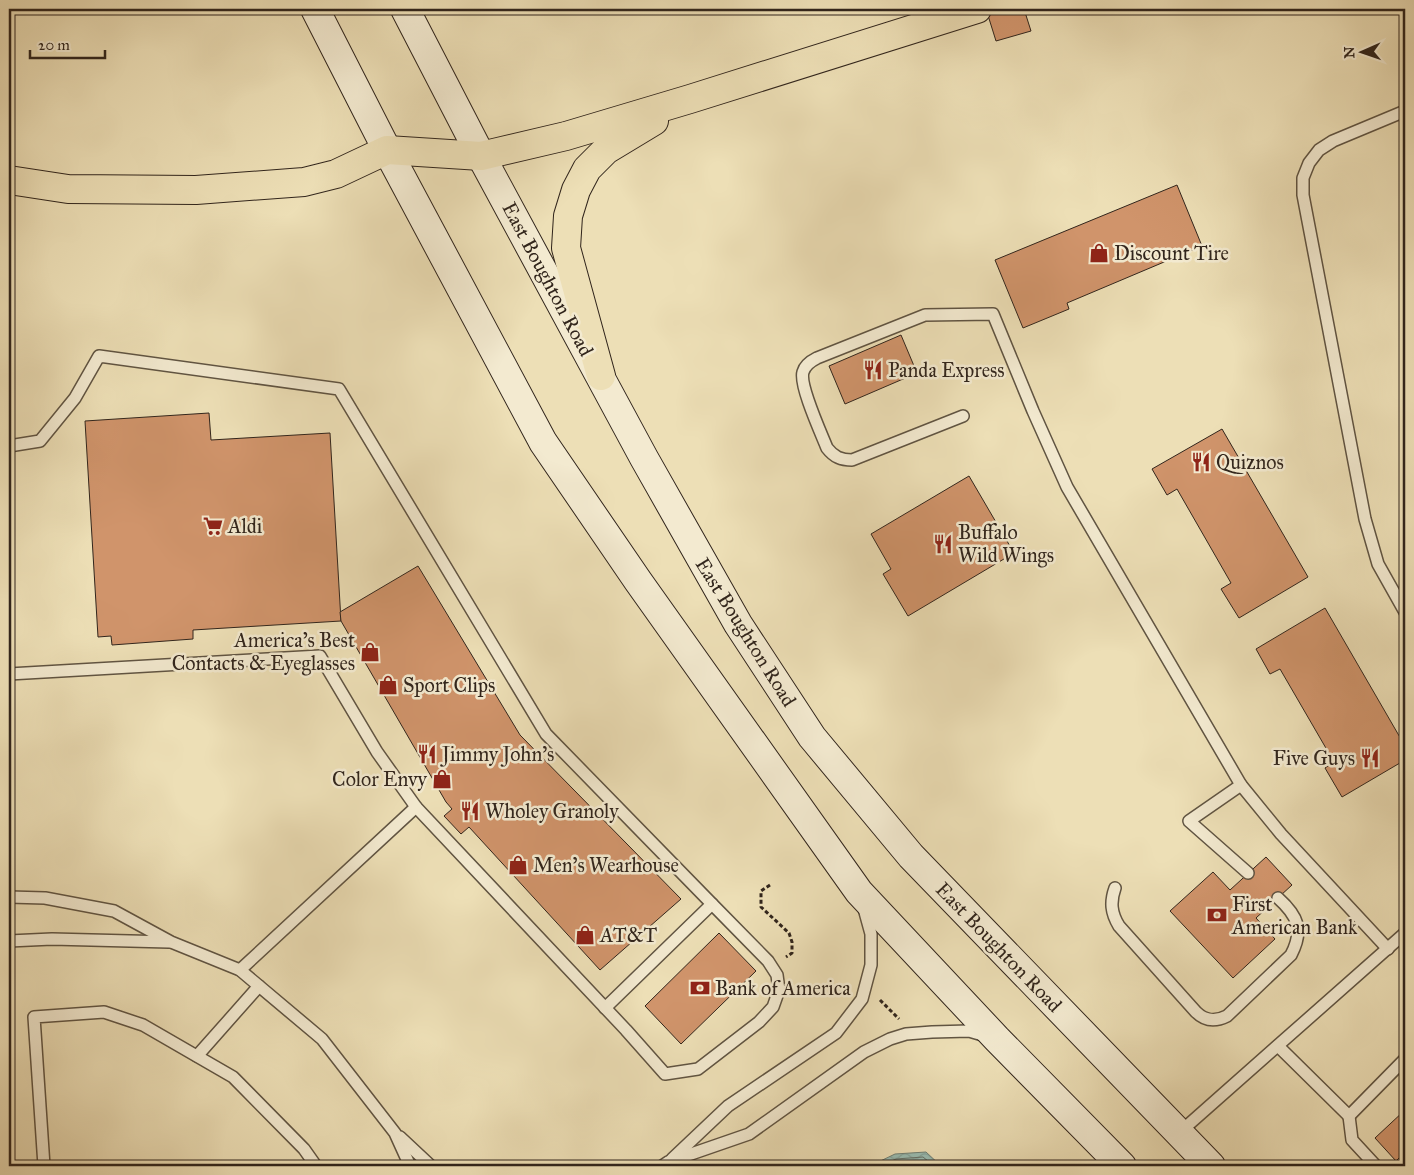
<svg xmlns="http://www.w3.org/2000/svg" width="1414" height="1175" font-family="'IM FELL Great Primer',serif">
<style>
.water{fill:url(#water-waves);stroke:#6f8075}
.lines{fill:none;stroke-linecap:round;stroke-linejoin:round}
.shore{stroke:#657066;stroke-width:1}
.building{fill:#d0946b;stroke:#31251c}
.service-casing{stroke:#605442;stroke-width:14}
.secondary-casing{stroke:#31251c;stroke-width:30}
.motorway-casing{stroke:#31251c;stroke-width:30}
.path{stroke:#31251c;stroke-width:3;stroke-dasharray:4 2.5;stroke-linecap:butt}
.service{stroke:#f3ead0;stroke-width:11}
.secondary{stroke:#f3ead0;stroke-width:28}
.motorway{stroke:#eddfb6;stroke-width:28}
.labels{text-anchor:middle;stroke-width:5;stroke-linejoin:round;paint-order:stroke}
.poi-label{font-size:20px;fill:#31251c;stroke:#f3ead0;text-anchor:start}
.street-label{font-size:20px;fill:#31251c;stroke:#f3ead0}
</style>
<defs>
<pattern id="water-waves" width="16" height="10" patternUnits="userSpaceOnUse" patternTransform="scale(1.25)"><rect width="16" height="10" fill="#99bcb1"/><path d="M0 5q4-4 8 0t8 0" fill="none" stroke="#84a198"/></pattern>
</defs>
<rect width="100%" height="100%" fill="#eddfb6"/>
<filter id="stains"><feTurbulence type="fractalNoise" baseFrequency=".004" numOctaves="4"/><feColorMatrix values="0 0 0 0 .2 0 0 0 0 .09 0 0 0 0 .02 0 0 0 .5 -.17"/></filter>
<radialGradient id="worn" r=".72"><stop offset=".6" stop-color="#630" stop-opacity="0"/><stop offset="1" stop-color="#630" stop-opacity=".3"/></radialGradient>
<!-- water -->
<polygon class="water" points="926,1152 941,1166 870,1166 895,1154"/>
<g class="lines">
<!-- shore -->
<polyline class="shore" points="881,1166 896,1159 923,1157 934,1166"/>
</g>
<!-- building -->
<g class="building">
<polygon points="986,9 1024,9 1031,31 996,41"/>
<polygon points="1177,185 1202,246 1067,303 1069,309 1023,328 995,260"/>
<polygon points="901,335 917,373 845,404 829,366"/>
<polygon points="209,413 211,440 330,433 341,621 193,630 193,639 112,645 111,636 98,637 85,421"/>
<polygon points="1222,429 1308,577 1239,618 1221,589 1231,583 1177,489 1167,495 1152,469"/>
<polygon points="969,476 1014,553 908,616 883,574 891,569 871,534"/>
<polygon points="418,566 520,735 681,899 600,970 469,827 461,834 444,816 452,809 446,802 341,621 340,612"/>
<polygon points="1325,608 1405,746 1405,760 1342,797 1325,768 1334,762 1280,669 1270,674 1256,649"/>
<polygon points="1266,857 1292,885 1256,918 1275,939 1233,978 1170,911 1213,872 1230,890"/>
<polygon points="719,933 756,971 681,1044 645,1006"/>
<polygon points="1405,1110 1405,1152 1396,1161 1375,1138"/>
</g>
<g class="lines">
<defs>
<g id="service">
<polyline points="1405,111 1333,141 1319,150 1309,163 1303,178 1303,195 1365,519 1378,564 1405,612"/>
<path d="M963,416L852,460C841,460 834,457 827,448C821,433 799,385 803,372C805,365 811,361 817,358L925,315L993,314L1033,411L1067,487L1241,785L1281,834L1388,949"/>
<polyline points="9,446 40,441 75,398 99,356 339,389 546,734 712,904 768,961 777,975 779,990 773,1007 759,1022 698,1069 665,1074 626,1030 416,807 240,970"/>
<polyline points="9,674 320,656 377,752 416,807"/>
<polyline points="1241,785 1189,821 1248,873"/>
<path d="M1115,888C1110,902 1111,913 1119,926L1196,1012C1205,1021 1215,1022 1227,1016L1291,955C1304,930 1298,916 1278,898"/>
<polyline points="9,897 45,898 114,911 171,942 240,970 322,1039 395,1133 410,1166"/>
<polyline points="9,941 52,939 169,942"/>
<polyline points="605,1008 712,904"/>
<polyline points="1278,1046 1349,1116 1405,1059"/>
<polyline points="197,1056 259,986"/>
<polyline points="1349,1116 1352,1140 1376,1166"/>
<polyline points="1179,1133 1405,933"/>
<polyline points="400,1137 431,1166"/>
<polyline points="672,1159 728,1106 836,1033 862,999 871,965 871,934 863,905"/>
<polyline points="44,1166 34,1017 104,1012 143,1025 233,1077 304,1149 316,1166"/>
<polyline points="662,1166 668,1162 749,1134 864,1052 890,1039 906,1034 932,1032 969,1031 986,1036"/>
</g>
<g id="secondary">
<polyline points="315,9 387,150 543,442 638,581 859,892 997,1039 1122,1166"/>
<polyline points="405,9 481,156 644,458 738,624 812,737 911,856 1211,1166"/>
</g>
<g id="motorway">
<polyline points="9,180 68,189 196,190 304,182 336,174 387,150 481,156 566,136 690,99 977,9"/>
<polyline points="601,376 566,248 568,216 576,190 587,169 606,150 654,121"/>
</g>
</defs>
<!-- service casing -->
<use href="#service" class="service-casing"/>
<!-- secondary casing -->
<use href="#secondary" class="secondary-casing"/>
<!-- motorway casing -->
<use href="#motorway" class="motorway-casing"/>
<!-- path -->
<g class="path">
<polyline points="770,885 761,891 761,907 789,933 792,942 792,953 786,957"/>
<polyline points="880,1000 899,1019"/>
</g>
<!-- service -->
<use href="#service" class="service"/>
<!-- secondary -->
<use href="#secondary" class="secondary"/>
<!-- motorway -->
<use href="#motorway" class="motorway"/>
</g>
<!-- icons -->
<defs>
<symbol id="shop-bare" viewBox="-9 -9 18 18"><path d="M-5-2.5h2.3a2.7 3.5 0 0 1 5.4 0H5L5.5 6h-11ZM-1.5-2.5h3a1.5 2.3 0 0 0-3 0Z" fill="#8f2418" stroke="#f3ead0" stroke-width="2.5" paint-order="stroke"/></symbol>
<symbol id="restaurant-bare" viewBox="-9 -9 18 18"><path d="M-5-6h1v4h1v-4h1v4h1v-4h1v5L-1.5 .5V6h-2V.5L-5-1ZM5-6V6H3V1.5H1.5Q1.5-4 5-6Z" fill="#8f2418" stroke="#f3ead0" stroke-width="2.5" paint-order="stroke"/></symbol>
<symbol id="supermarket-bare" viewBox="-9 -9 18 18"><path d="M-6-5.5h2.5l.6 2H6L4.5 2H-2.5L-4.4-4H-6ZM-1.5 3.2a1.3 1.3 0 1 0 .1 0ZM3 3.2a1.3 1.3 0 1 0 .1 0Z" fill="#8f2418" stroke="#f3ead0" stroke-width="2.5" paint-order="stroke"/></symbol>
<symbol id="bank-bare" viewBox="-9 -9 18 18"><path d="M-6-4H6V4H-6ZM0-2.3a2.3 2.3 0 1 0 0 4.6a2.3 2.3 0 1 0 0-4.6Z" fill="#8f2418" stroke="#f3ead0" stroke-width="2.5" paint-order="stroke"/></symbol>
</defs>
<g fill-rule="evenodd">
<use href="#shop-bare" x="1085" y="239" width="28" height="28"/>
<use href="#restaurant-bare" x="859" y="356" width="28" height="28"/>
<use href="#restaurant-bare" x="1187" y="448" width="28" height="28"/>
<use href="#supermarket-bare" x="199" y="512" width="28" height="28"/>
<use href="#restaurant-bare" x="929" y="530" width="28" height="28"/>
<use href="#shop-bare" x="356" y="638" width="28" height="28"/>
<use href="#shop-bare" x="374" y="671" width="28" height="28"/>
<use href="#restaurant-bare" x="413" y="740" width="28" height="28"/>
<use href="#restaurant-bare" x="1356" y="744" width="28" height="28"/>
<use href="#shop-bare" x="428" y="765" width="28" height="28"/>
<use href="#restaurant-bare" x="456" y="797" width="28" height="28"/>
<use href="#shop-bare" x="504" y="851" width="28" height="28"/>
<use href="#bank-bare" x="1203" y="901" width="28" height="28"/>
<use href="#shop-bare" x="571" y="921" width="28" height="28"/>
<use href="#bank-bare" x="686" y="974" width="28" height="28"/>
</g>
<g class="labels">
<!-- poi labels -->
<g class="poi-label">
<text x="1114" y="260">Discount Tire</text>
<text x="888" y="377">Panda Express</text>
<text x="1216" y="469">Quiznos</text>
<text x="228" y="533">Aldi</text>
<text x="958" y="539">Buffalo<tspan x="958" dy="23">Wild Wings</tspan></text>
<text x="355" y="647" text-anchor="end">America's Best<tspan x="355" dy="23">Contacts &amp; Eyeglasses</tspan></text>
<text x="403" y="692">Sport Clips</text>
<text x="442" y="761">Jimmy John's</text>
<text x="1355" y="765" text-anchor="end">Five Guys</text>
<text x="427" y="786" text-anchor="end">Color Envy</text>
<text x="485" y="818">Wholey Granoly</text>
<text x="533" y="872">Men's Wearhouse</text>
<text x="1232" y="911">First<tspan x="1232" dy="23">American Bank</tspan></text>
<text x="600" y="942">AT&amp;T</text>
<text x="715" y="995">Bank of America</text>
</g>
<!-- street labels -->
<g class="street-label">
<text transform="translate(548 279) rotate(62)" y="7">East Boughton Road</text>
<text transform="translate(746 632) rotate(58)" y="7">East Boughton Road</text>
<text transform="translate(999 947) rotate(46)" y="7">East Boughton Road</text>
</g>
</g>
<!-- margin -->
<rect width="1414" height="1175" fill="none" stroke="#eddfb6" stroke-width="30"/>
<rect x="10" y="10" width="1394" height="1155" fill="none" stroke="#31251c" stroke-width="2.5"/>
<rect x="15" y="15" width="1384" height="1145" fill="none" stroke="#31251c"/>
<!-- north arrow -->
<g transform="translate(1362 52) rotate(268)" stroke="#f3ead0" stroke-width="4" paint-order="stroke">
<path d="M0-4L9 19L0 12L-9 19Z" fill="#31251c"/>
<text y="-8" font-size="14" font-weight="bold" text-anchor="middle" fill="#31251c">N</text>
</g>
<!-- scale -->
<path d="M30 50v8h75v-8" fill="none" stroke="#31251c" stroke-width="2.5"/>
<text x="38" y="50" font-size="15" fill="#31251c" stroke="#f3ead0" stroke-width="4" paint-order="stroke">20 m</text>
<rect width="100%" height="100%" filter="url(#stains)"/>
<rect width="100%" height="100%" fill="url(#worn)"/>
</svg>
